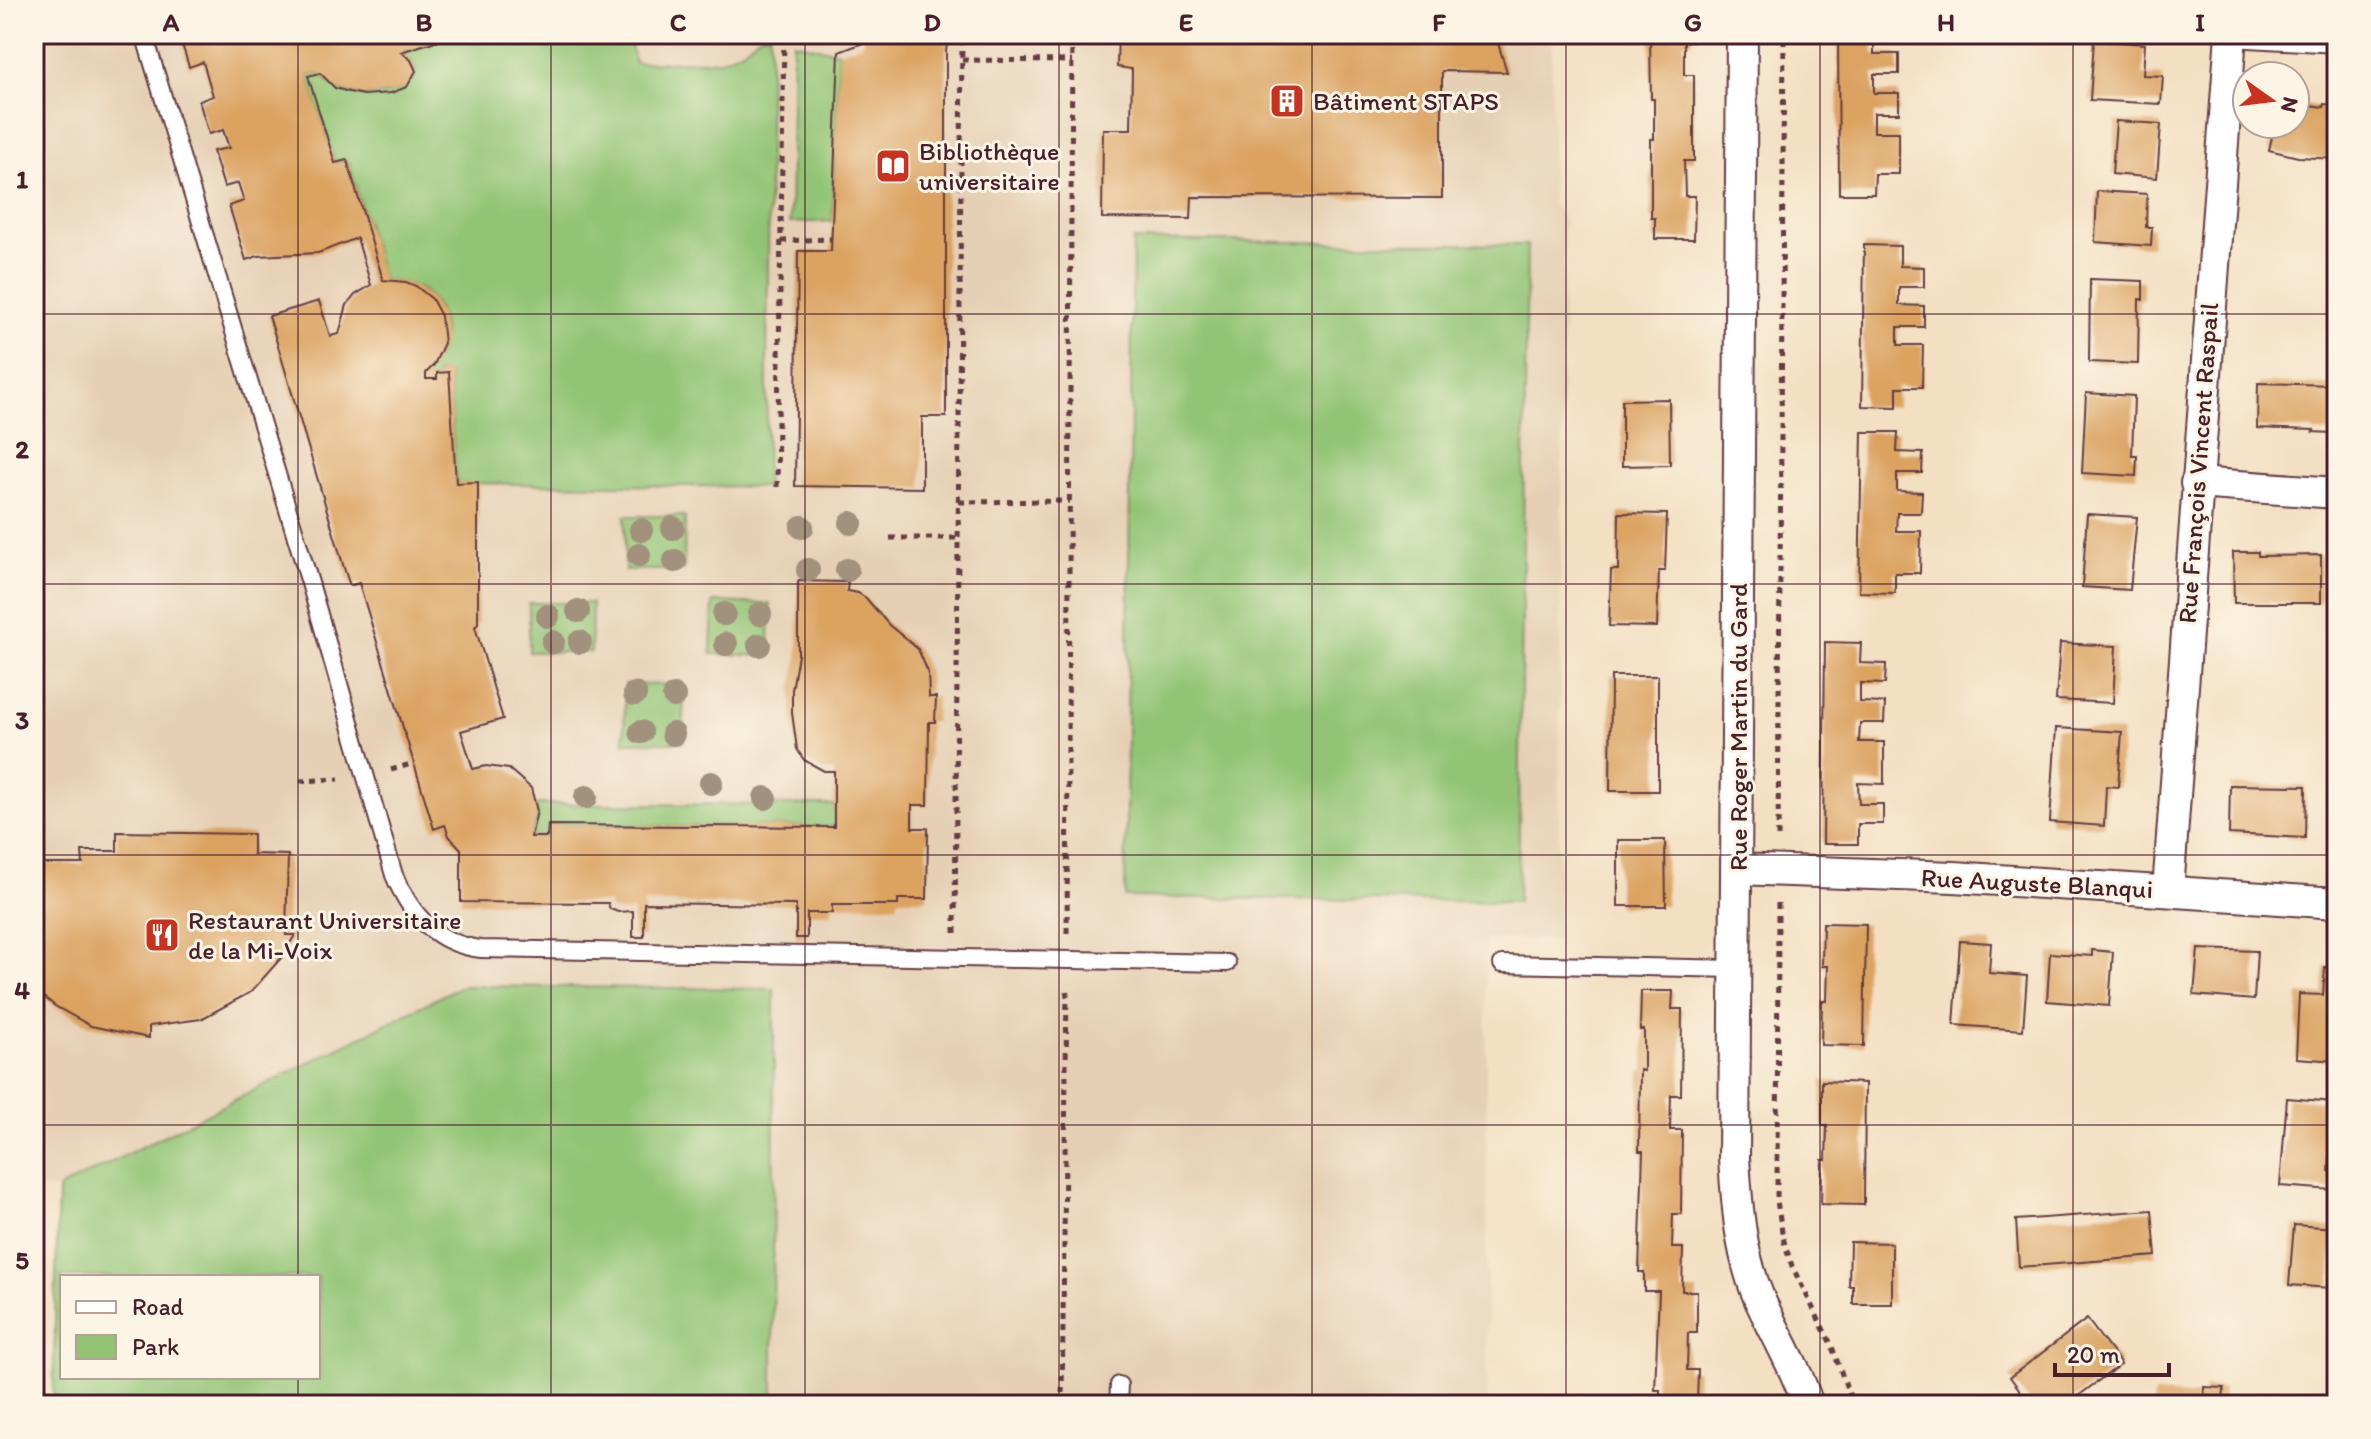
<svg xmlns="http://www.w3.org/2000/svg" width="2371" height="1439" font-family="Itim,sans-serif">
<style>
.built{fill:#e6d0b5}
.green{fill:#92c474;stroke:#6e7250;stroke-width:2;fill-rule:evenodd}
.building{fill:#dba260}
.lines{fill:none;stroke-linecap:round;stroke-linejoin:round}
.service-casing{stroke:#633c42;stroke-width:20}
.minor-casing{stroke:#633c42;stroke-width:34}
.path{stroke:#633c42;stroke-width:5;stroke-dasharray:6 6;stroke-linecap:butt}
.service{stroke:#fff;stroke-width:16}
.minor{stroke:#fff;stroke-width:30}
.tree{fill:#a2917b}
.grid{fill:none;stroke:#4a1f2b;stroke-width:2;stroke-opacity:0.55}
.labels{text-anchor:middle;stroke-width:6;stroke-linejoin:round;paint-order:stroke}
.poi-label{font-size:26px;fill:#4a1f2b;stroke:#fcf5e5;text-anchor:start}
.street-label{font-size:26px;fill:#4a1f2b;stroke:#fcf5e5}
.neatline{fill:none;stroke:#4a1f2b;stroke-width:3}
.grid-label{font-size:26px;text-anchor:middle;font-weight:bold;fill:#4a1f2b}
</style>
<rect width="100%" height="100%" fill="#fcf5e5"/>
<filter id="ink" filterUnits="userSpaceOnUse"><feTurbulence type="fractalNoise" baseFrequency=".0125" numOctaves="2"/><feDisplacementMap in="SourceGraphic" scale="16" xChannelSelector="R" yChannelSelector="G"/><feConvolveMatrix kernelMatrix="1 2 1 2 8 2 1 2 1" color-interpolation-filters="sRGB"/></filter>
<filter id="wash" filterUnits="userSpaceOnUse"><feTurbulence type="fractalNoise" baseFrequency=".006" numOctaves="4" result="noise"/><feDisplacementMap in="SourceGraphic" scale="32" xChannelSelector="R" yChannelSelector="G"/><feGaussianBlur stdDeviation="1.8" result="paint"/><feColorMatrix in="noise" values="0 0 0 0 0 0 0 0 0 0 0 0 0 0 0 0 0 1.4 0 .05"/><feComposite in="paint" operator="in"/></filter>
<g filter="url(#wash)">
<rect width="100%" height="100%" fill="#f3dfc2"/>
<!-- built -->
<polygon class="built" points="34,34 1552,34 1552,203 1564,219 1558,940 1486,939 1487,1405 773,1405 774,989 461,986 58,1189 34,1188"/>
<!-- green -->
<g class="green">
<path d="M460,34L464,40L483,34H628L635,63L721,60L743,50L761,34H770L766,487L456,483L449,373H437V379H426V373C452,348 449,302 415,286C405,281 394,281 383,280L348,160L335,163L308,76L320,73C324,78 329,84 335,87C358,101 407,100 416,71L411,60L401,52Z"/>
<polygon points="793,42 839,52 832,221 790,223"/>
<polygon points="1133,240 1527,245 1518,902 1125,897"/>
<polygon points="625,516 685,516 684,570 625,570"/>
<polygon points="713,602 770,604 769,656 711,654"/>
<polygon points="529,603 592,603 591,652 529,652"/>
<polygon points="625,684 684,685 683,742 624,742"/>
<polygon points="537,804 834,805 834,827 549,825 547,837 531,837 537,819"/>
<path d="M461,986L774,989L773,1405H53L58,1189ZM62,1277H318V1377H62Z"/>
</g>
<g id="blocks">
<!-- building -->
<g class="building">
<polygon points="179,34 458,34 401,52 411,60 416,71 407,87 391,93 364,95 349,92 335,88 320,73 308,76 335,163 347,160 383,280 406,282 416,286 432,299 441,316 444,343 434,365 426,373 426,379 437,379 437,373 449,372 456,483 478,482 478,623 475,627 503,719 461,731 473,769 486,766 509,769 531,788 537,811 531,837 547,837 548,825 834,827 834,771 824,771 804,760 797,749 792,713 792,690 798,655 798,581 848,582 847,591 858,593 866,598 889,625 918,649 928,672 929,697 936,697 935,722 929,722 928,805 912,805 912,828 928,828 927,899 898,899 898,905 832,905 832,913 807,913 807,938 796,938 796,905 644,903 644,937 633,937 633,911 618,912 610,909 608,903 461,902 461,849 449,836 445,825 434,829 359,583 350,586 345,571 269,316 319,301 330,336 339,334 347,305 355,295 371,285 357,238 318,253 258,256 246,260 229,206 244,201 238,183 224,187 213,151 229,148 223,130 209,134 199,101 213,96 203,62 189,67"/>
<polygon points="863,34 949,34 946,51 946,417 922,417 922,488 795,486 798,251 831,251 839,52 863,43"/>
<polygon points="1118,34 1495,34 1507,72 1442,71 1442,198 1192,197 1191,219 1102,218 1103,129 1131,129 1132,69 1117,67"/>
<polygon points="1650,34 1693,34 1693,42 1684,42 1684,75 1694,75 1694,161 1684,161 1685,196 1695,196 1694,239 1655,239 1655,218 1651,218 1651,139 1654,139 1654,99 1651,99"/>
<polygon points="1838,34 1874,34 1874,54 1899,54 1899,74 1874,74 1874,93 1899,93 1899,113 1874,113 1874,132 1899,132 1899,174 1875,174 1874,194 1839,194"/>
<polygon points="2094,40 2145,44 2143,75 2163,76 2161,104 2090,100"/>
<polygon points="2295,103 2324,107 2324,104 2337,105 2337,159 2298,157 2269,150 2275,124 2295,124"/>
<polygon points="2116,121 2161,124 2157,178 2112,174"/>
<polygon points="2097,191 2147,194 2146,227 2152,227 2151,246 2095,242"/>
<polygon points="1864,245 1900,246 1900,266 1924,267 1924,287 1899,287 1899,305 1924,306 1924,327 1898,327 1898,345 1923,345 1922,387 1897,387 1897,407 1862,406"/>
<polygon points="2090,279 2143,281 2143,300 2139,299 2138,364 2089,362"/>
<polygon points="2258,383 2334,385 2332,433 2313,432 2314,430 2257,428"/>
<polygon points="2086,393 2134,396 2132,456 2137,456 2136,476 2082,473"/>
<polygon points="1669,399 1670,465 1622,466 1622,400"/>
<polygon points="1862,432 1898,432 1897,452 1923,453 1922,473 1897,473 1897,491 1922,492 1921,513 1897,513 1896,531 1921,531 1920,573 1895,573 1895,593 1859,592"/>
<polygon points="1619,513 1667,514 1665,571 1659,571 1657,627 1609,626 1611,570 1618,570"/>
<polygon points="2087,514 2137,517 2130,590 2082,587"/>
<polygon points="2233,552 2258,552 2258,556 2321,555 2321,603 2234,603"/>
<polygon points="1825,642 1861,643 1860,663 1886,664 1885,684 1860,683 1860,702 1885,703 1884,723 1860,723 1859,742 1884,742 1884,784 1858,783 1859,804 1883,804 1883,824 1858,824 1858,844 1823,844"/>
<polygon points="2060,643 2116,646 2113,703 2056,700"/>
<polygon points="1611,676 1658,676 1658,791 1610,791"/>
<polygon points="2056,728 2122,732 2118,787 2106,786 2104,826 2050,822"/>
<polygon points="2230,785 2306,786 2305,838 2229,834"/>
<polygon points="117,832 253,834 253,854 288,855 286,935 295,935 282,957 251,992 201,1019 149,1026 149,1038 91,1026 55,1006 34,989 34,864 83,864 82,851 117,851"/>
<polygon points="1618,840 1665,840 1666,906 1618,906"/>
<polygon points="1823,923 1866,924 1864,1046 1821,1045 1822,1001 1827,1001 1828,966 1822,966"/>
<polygon points="1960,941 1991,943 1989,973 2027,976 2023,1030 1954,1025"/>
<polygon points="2198,949 2257,951 2254,1000 2194,995"/>
<polygon points="2092,950 2113,952 2109,1006 2047,1001 2050,953 2092,956"/>
<polygon points="2325,967 2337,968 2337,1061 2296,1058 2299,994 2323,995"/>
<polygon points="1641,991 1673,991 1672,1009 1682,1009 1681,1095 1671,1095 1670,1130 1682,1130 1681,1214 1673,1214 1672,1248 1683,1248 1682,1291 1697,1291 1697,1333 1688,1333 1687,1370 1698,1370 1697,1405 1660,1405 1660,1390 1655,1390 1659,1291 1644,1291 1644,1272 1639,1272 1643,1151 1639,1151 1640,1070 1644,1071 1644,1030 1640,1030"/>
<polygon points="1822,1081 1865,1083 1864,1205 1821,1204 1822,1160 1826,1160 1827,1125 1822,1125"/>
<polygon points="2287,1098 2334,1102 2337,1119 2333,1122 2329,1171 2334,1172 2333,1190 2280,1186"/>
<polygon points="2152,1210 2156,1256 2019,1267 2016,1220"/>
<polygon points="2294,1225 2335,1228 2330,1288 2289,1285"/>
<polygon points="1850,1242 1892,1243 1892,1304 1853,1304 1853,1286 1849,1286"/>
<polygon points="2087,1319 2121,1364 2066,1405 2031,1405 2010,1377"/>
<polygon points="2204,1387 2224,1388 2223,1405 2153,1405 2154,1394 2204,1397"/>
</g>
</g>
</g>
<g filter="url(#ink)">
<use href="#blocks" fill-opacity="0" stroke="#633c42" stroke-width="2"/>
<g class="lines">
<defs>
<g id="service">
<path d="M144,34L310,583L394,875C411,915 436,944 481,949L1227,963"/>
<polyline points="2231,38 2337,44"/>
<polyline points="1502,964 1737,969"/>
<polyline points="1118,1405 1119,1385"/>
</g>
<g id="minor">
<path d="M1742,34L1734,1158C1737,1206 1740,1253 1759,1298C1775,1334 1796,1367 1808,1405"/>
<polyline points="2196,483 2337,493"/>
<polyline points="1737,869 1954,877 2337,903"/>
<polyline points="2168,891 2231,34"/>
</g>
</defs>
<!-- service casing -->
<use href="#service" class="service-casing"/>
<!-- minor casing -->
<use href="#minor" class="minor-casing"/>
<!-- path -->
<g class="path">
<polyline points="784,36 863,36"/>
<polyline points="962,60 1072,61"/>
<polyline points="781,241 832,239"/>
<polyline points="777,487 784,34"/>
<polyline points="959,502 1070,501"/>
<polyline points="890,538 958,538"/>
<polyline points="391,770 414,763"/>
<polyline points="300,781 339,779"/>
<polyline points="1778,837 1784,34"/>
<polyline points="1778,903 1777,1201 1783,1238 1792,1266 1831,1344 1853,1405"/>
<polyline points="955,933 962,34"/>
<polyline points="1067,933 1072,34"/>
<polyline points="1062,1405 1067,987"/>
</g>
<!-- service -->
<use href="#service" class="service"/>
<!-- minor -->
<use href="#minor" class="minor"/>
</g>
<!-- trees -->
<g class="tree">
<circle cx="851" cy="523" r="12"/>
<circle cx="802" cy="527" r="12"/>
<circle cx="673" cy="528" r="12"/>
<circle cx="641" cy="530" r="12"/>
<circle cx="639" cy="555" r="12"/>
<circle cx="675" cy="561" r="12"/>
<circle cx="808" cy="570" r="12"/>
<circle cx="847" cy="570" r="12"/>
<circle cx="578" cy="611" r="12"/>
<circle cx="724" cy="614" r="12"/>
<circle cx="760" cy="614" r="12"/>
<circle cx="548" cy="616" r="12"/>
<circle cx="553" cy="642" r="12"/>
<circle cx="580" cy="642" r="12"/>
<circle cx="726" cy="644" r="12"/>
<circle cx="759" cy="645" r="12"/>
<circle cx="635" cy="694" r="12"/>
<circle cx="674" cy="696" r="12"/>
<circle cx="641" cy="732" r="12"/>
<circle cx="673" cy="734" r="12"/>
<circle cx="711" cy="783" r="12"/>
<circle cx="586" cy="797" r="12"/>
<circle cx="765" cy="798" r="12"/>
</g>
</g>
<!-- grid -->
<path class="grid" d="M298,34V1277M551,34V1405M805,34V1405M1059,34V1405M1312,34V1405M1566,34V1405M1820,34V1405M2073,34V1405M34,314H2337M34,584H2337M34,855H2337M34,1125H2337M298,1377V1405"/>
<!-- icons -->
<defs>
<symbol id="building-square" viewBox="-11 -11 22 22"><rect x="-9" y="-9" width="18" height="18" rx="4" fill="#c8321e" stroke="#fcf5e5"/><path d="M-4-6H4V6H1V3H-1V6H-4ZM-2.5-4.3h1.7v1.8h-1.7ZM.8-4.3h1.7v1.8H.8ZM-2.5-1h1.7V.8h-1.7ZM.8-1h1.7V.8H.8Z" fill="#fff"/></symbol>
<symbol id="library-square" viewBox="-11 -11 22 22"><rect x="-9" y="-9" width="18" height="18" rx="4" fill="#c8321e" stroke="#fcf5e5"/><path d="M-6-4Q-3-5.5-.7-3.5V5Q-3 3-6 4ZM6-4Q3-5.5 .7-3.5V5Q3 3 6 4Z" fill="#fff"/></symbol>
<symbol id="restaurant-square" viewBox="-11 -11 22 22"><rect x="-9" y="-9" width="18" height="18" rx="4" fill="#c8321e" stroke="#fcf5e5"/><path d="M-5-6h1v4h1v-4h1v4h1v-4h1v5L-1.5 .5V6h-2V.5L-5-1ZM5-6V6H3V1.5H1.5Q1.5-4 5-6Z" fill="#fff"/></symbol>
</defs>
<g fill-rule="evenodd">
<use href="#building-square" x="1267" y="81" width="40" height="40"/>
<use href="#library-square" x="873" y="146" width="40" height="40"/>
<use href="#restaurant-square" x="142" y="915" width="40" height="40"/>
</g>
<g class="labels">
<!-- poi labels -->
<g class="poi-label">
<text x="1313" y="110">Bâtiment STAPS</text>
<text x="919" y="160">Bibliothèque<tspan x="919" dy="30">universitaire</tspan></text>
<text x="188" y="929">Restaurant Universitaire<tspan x="188" dy="30">de la Mi-Voix</tspan></text>
</g>
<!-- street labels -->
<g class="street-label">
<text transform="translate(2198 463) rotate(-86)" y="9">Rue François Vincent Raspail</text>
<text transform="translate(1738 727) rotate(-90)" y="9">Rue Roger Martin du Gard</text>
<text transform="translate(2037 883) rotate(3)" y="9">Rue Auguste Blanqui</text>
</g>
</g>
<!-- margin -->
<rect width="2371" height="1439" fill="none" stroke="#fcf5e5" stroke-width="88"/>
<!-- legend -->
<rect x="60" y="1275" width="260" height="104" fill="#fcf5e5" stroke="#b59f9b" stroke-width="2"/>
<rect x="76" y="1301" width="40" height="12" fill="#ffffff" stroke="#b59f9b" stroke-width="2"/>
<text x="132" y="1315" font-size="24" fill="#4a1f2b">Road</text>
<rect x="76" y="1335" width="40" height="24" fill="#92c474" stroke="#b59f9b" stroke-width="2"/>
<text x="132" y="1355" font-size="24" fill="#4a1f2b">Park</text>
<!-- north arrow -->
<g transform="translate(2271 100) rotate(104)"><circle r="38" fill="#fcf5e5" stroke="#b59f9b" stroke-width="2"/>
<path d="M0-6L14 30L0 20L-14 30Z" fill="#c8321e"/>
<text y="-12" font-size="22" font-weight="bold" text-anchor="middle" fill="#4a1f2b">N</text>
</g>
<!-- scale -->
<path d="M2055 1363v12h114v-12" fill="none" stroke="#4a1f2b" stroke-width="4"/>
<text x="2067" y="1363" font-size="24" fill="#4a1f2b" stroke="#fcf5e5" stroke-width="6" paint-order="stroke">20 m</text>
<rect x="44" y="44" width="2283" height="1351" class="neatline"/>
<g class="grid-label">
<text x="171" y="31">A</text>
<text x="424" y="31">B</text>
<text x="678" y="31">C</text>
<text x="932" y="31">D</text>
<text x="1186" y="31">E</text>
<text x="1439" y="31">F</text>
<text x="1693" y="31">G</text>
<text x="1946" y="31">H</text>
<text x="2200" y="31">I</text>
<text x="22" y="188">1</text>
<text x="22" y="458">2</text>
<text x="22" y="729">3</text>
<text x="22" y="999">4</text>
<text x="22" y="1269">5</text>
</g>
</svg>
